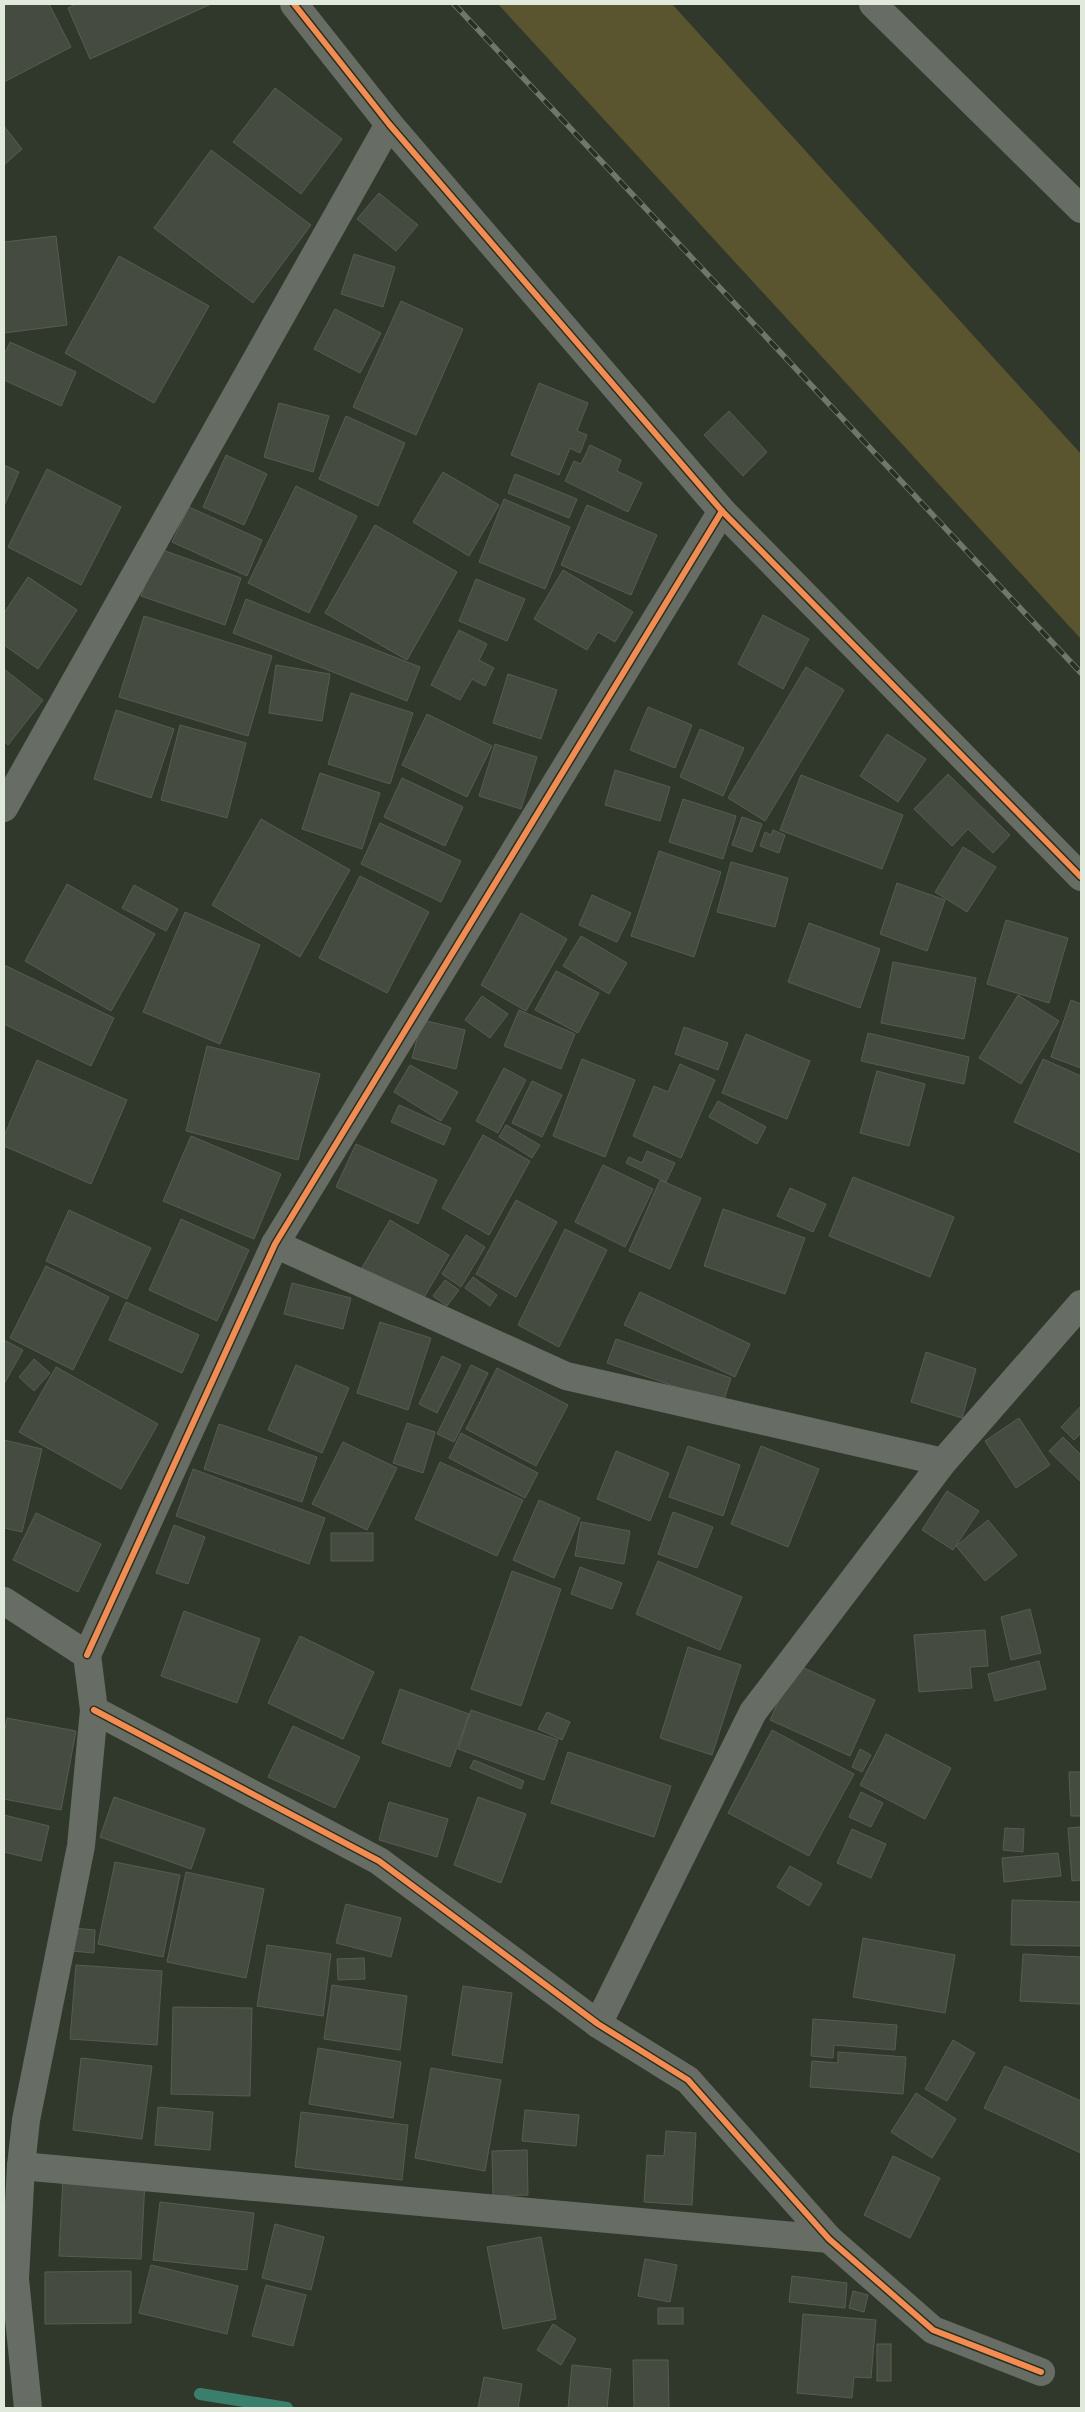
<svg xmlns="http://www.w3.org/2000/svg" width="1085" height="2412" font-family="'Playfair Display',serif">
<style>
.green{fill:#5b552f}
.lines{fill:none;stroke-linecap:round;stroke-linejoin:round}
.stream{stroke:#3a7e6c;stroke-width:12}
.building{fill:#464b41;stroke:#575c51}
.street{stroke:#676d64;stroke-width:28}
.rail-casing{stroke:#70756d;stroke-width:5.5}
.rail{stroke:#25321e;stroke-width:4;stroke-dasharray:11;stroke-linecap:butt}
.cycleway-casing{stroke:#25321e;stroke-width:9}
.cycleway{stroke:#f68b52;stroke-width:6}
</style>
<rect width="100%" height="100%" fill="#30382c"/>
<!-- green -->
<polygon class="green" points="498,4 672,4 1081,454 1081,639"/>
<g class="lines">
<!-- stream -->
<polyline class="stream" points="200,2394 287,2408"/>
</g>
<!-- building -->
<g class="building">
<polygon points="4,4 49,4 71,47 4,82"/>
<polygon points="76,4 211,4 90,59 68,8"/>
<polygon points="275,88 342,139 301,194 233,142"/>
<polygon points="4,126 22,149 4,165"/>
<polygon points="211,150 311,225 253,303 154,228"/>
<polygon points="379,193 418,225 396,251 357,219"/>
<polygon points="56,236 67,325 4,333 4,242"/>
<polygon points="354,254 395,267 383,307 341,294"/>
<polygon points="119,256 209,306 154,403 65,353"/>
<polygon points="401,301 463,329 416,435 353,407"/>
<polygon points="335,309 381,333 360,373 314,349"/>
<polygon points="10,342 76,372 61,406 4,380 4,355"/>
<polygon points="539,383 588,403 577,431 587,435 580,453 570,448 559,475 511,455"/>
<polygon points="279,403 329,416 313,472 264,457"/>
<polygon points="729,411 767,452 743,476 704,435"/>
<polygon points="346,416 405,443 378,506 319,479"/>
<polygon points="590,445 621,460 617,471 642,483 628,512 565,481 574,461 581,464"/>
<polygon points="226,455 267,474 244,525 203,507"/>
<polygon points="4,465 19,472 4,506"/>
<polygon points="47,469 121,507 81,585 8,547"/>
<polygon points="443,472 499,505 469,556 413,522"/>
<polygon points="515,474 577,499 569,518 508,493"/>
<polygon points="296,486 357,516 309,613 248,583"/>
<polygon points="504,499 570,527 545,589 479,562"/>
<polygon points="587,505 657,535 631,595 561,565"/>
<polygon points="189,507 262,540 247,576 172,542"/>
<polygon points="375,525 457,572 407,660 325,613"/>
<polygon points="157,548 241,578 225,625 141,596"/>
<polygon points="563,570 633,612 615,642 598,632 587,650 534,619"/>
<polygon points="28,577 77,610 38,669 4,645 4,613"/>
<polygon points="476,579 525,599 507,641 459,621"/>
<polygon points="246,599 420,667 407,701 233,633"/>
<polygon points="763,615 809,639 783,689 738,664"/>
<polygon points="144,616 272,656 248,736 119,697"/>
<polygon points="459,630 487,644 479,660 494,668 485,686 472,679 460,700 431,685"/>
<polygon points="276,665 330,674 322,721 269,713"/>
<polygon points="806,667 844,690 765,821 728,798"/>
<polygon points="4,669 43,700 8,745 4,741"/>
<polygon points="508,674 557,690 541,739 493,723"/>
<polygon points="351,693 413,713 390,784 328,764"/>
<polygon points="648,707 692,725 675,768 630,750"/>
<polygon points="116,710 174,729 151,798 94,779"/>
<polygon points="427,714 492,746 467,797 402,765"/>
<polygon points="180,725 246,743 227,818 161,800"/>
<polygon points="700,729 744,748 723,796 680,777"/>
<polygon points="887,734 926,759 898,802 860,776"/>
<polygon points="495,744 537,757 521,809 479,796"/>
<polygon points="615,770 670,787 660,821 605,805"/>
<polygon points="320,773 380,793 362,849 302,829"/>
<polygon points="948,774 1010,835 993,853 968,829 952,846 914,809"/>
<polygon points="801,775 903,815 882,869 780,830"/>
<polygon points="402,778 463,807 445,846 384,817"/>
<polygon points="683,799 736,816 723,859 669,842"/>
<polygon points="742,817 762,824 752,852 732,845"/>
<polygon points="261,819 350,870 300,957 212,905"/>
<polygon points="380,823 461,861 441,902 361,864"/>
<polygon points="773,830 785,835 779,853 760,846 765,832 771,835"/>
<polygon points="963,847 996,867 967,912 935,892"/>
<polygon points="659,851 721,872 694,957 631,936"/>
<polygon points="731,862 788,878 775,927 717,912"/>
<polygon points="360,876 429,912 387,993 319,958"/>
<polygon points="897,883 945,900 927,951 880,934"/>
<polygon points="67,884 155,934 111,1011 25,961"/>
<polygon points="134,885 178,909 166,931 122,908"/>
<polygon points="592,895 631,913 617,942 579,925"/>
<polygon points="185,912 260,945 220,1044 143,1012"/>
<polygon points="521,913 567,939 526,1011 481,985"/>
<polygon points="1006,920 1068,938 1049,1003 987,984"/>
<polygon points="809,923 880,949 860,1008 788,982"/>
<polygon points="581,936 627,963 609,994 563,966"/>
<polygon points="893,962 976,978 964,1039 881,1023"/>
<polygon points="4,965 114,1018 91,1066 4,1024"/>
<polygon points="556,971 599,993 578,1033 535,1010"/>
<polygon points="1018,995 1059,1021 1021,1084 979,1058"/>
<polygon points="482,996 508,1014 490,1038 465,1020"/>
<polygon points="1071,1000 1081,1004 1081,1068 1051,1057"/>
<polygon points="519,1010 575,1034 561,1069 504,1046"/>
<polygon points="422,1020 465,1030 456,1069 412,1058"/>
<polygon points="684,1027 728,1043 718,1070 675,1054"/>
<polygon points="868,1033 969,1057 964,1084 861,1061"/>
<polygon points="746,1034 810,1061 787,1119 722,1093"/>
<polygon points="207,1046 320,1074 298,1160 186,1131"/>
<polygon points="582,1059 635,1080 605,1157 553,1136"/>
<polygon points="1043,1059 1081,1076 1081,1153 1014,1122"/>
<polygon points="37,1060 127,1100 91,1184 4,1146 4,1136"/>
<polygon points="680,1064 715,1080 681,1158 633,1136 654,1086 668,1092"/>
<polygon points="410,1065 458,1092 441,1121 394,1092"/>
<polygon points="504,1068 526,1080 498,1133 476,1121"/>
<polygon points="877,1071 925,1084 909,1146 860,1133"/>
<polygon points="532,1081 562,1095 542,1137 512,1123"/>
<polygon points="718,1101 766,1127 757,1144 709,1117"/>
<polygon points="399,1105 451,1128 444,1145 391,1122"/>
<polygon points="506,1125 540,1145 532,1158 499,1137"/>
<polygon points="483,1135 530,1161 489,1235 442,1208"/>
<polygon points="191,1136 281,1174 254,1239 163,1201"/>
<polygon points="356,1144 437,1180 418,1224 336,1187"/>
<polygon points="647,1151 675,1163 666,1182 626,1163 629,1157 642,1163"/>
<polygon points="603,1165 653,1189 625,1247 575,1222"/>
<polygon points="853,1177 954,1217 930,1277 829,1236"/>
<polygon points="660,1180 701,1198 670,1269 629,1251"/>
<polygon points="790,1188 826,1204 813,1232 777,1216"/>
<polygon points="516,1200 557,1222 516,1297 476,1274"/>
<polygon points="723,1209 805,1238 785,1294 704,1266"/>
<polygon points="69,1210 151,1248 127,1299 46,1261"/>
<polygon points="181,1219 249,1250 217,1321 149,1290"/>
<polygon points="390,1220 449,1255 419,1306 360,1271"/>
<polygon points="565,1229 607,1250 559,1347 518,1325"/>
<polygon points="466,1235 485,1247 461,1287 442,1274"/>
<polygon points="46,1266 109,1297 73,1370 10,1338"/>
<polygon points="473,1277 497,1295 490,1306 465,1288"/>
<polygon points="445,1280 459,1290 447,1306 433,1296"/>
<polygon points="292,1283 351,1298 343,1329 284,1314"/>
<polygon points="640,1292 750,1344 735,1377 624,1325"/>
<polygon points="126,1302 199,1335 182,1373 109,1340"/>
<polygon points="380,1322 431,1338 408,1410 357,1393"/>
<polygon points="616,1339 731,1378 723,1403 607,1363"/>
<polygon points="4,1340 23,1350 4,1384"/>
<polygon points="926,1352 976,1369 962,1418 911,1402"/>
<polygon points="442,1356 461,1365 437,1413 419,1404"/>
<polygon points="34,1359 50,1373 34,1391 19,1377"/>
<polygon points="296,1365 349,1388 322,1453 268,1430"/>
<polygon points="471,1365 488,1373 454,1442 437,1434"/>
<polygon points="56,1367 158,1424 121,1489 19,1432"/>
<polygon points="497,1368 568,1405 536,1466 466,1429"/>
<polygon points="1081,1406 1081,1433 1074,1440 1061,1427"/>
<polygon points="1019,1418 1050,1465 1016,1488 985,1441"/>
<polygon points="407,1423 435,1432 423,1473 393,1463"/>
<polygon points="219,1424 317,1457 302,1502 204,1469"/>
<polygon points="461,1433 538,1473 525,1498 449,1458"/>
<polygon points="1063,1437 1081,1455 1081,1482 1049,1451"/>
<polygon points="4,1440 42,1449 22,1532 4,1528"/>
<polygon points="343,1442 397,1468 367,1530 312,1504"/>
<polygon points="688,1446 740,1465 723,1516 669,1497"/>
<polygon points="761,1446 819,1469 788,1547 731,1524"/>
<polygon points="616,1451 669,1473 650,1521 597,1499"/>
<polygon points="440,1462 523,1500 497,1556 415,1519"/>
<polygon points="193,1469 325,1518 309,1564 176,1516"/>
<polygon points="947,1491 979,1511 953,1550 922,1530"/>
<polygon points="539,1500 580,1518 554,1578 513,1560"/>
<polygon points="673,1512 713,1527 697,1568 658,1554"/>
<polygon points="36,1513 101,1544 78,1592 13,1560"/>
<polygon points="988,1520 1017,1555 985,1581 956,1546"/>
<polygon points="581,1522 630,1531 624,1564 575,1556"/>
<polygon points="174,1525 205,1537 188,1584 156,1573"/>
<rect x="331" y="1533" width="42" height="28"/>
<polygon points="658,1561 742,1597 720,1650 636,1614"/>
<polygon points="580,1567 622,1583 612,1609 571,1594"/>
<polygon points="512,1571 561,1589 521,1706 471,1689"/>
<polygon points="1030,1609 1041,1653 1011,1660 1001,1617"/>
<polygon points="184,1611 260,1639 237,1703 161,1676"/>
<polygon points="985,1630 988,1666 970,1667 972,1688 919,1692 914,1635"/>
<polygon points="300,1636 374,1672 343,1739 268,1703"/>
<polygon points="688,1647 741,1665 712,1755 660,1738"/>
<polygon points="1039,1661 1046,1689 995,1701 988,1674"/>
<polygon points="795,1664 875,1700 850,1756 770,1720"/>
<polygon points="400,1689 469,1714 450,1767 382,1743"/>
<polygon points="471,1710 558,1740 544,1780 458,1749"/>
<polygon points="547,1712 570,1722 562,1740 538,1729"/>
<polygon points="7,1718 76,1731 61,1810 4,1799 4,1734"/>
<polygon points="293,1726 360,1757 335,1808 268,1777"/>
<polygon points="772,1730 854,1774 809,1856 728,1813"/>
<polygon points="886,1734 951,1768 925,1819 860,1785"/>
<polygon points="860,1749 871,1755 862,1772 852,1767"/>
<polygon points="568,1752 671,1786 654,1837 551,1803"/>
<polygon points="474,1760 524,1781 521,1789 470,1768"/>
<polygon points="1069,1772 1081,1772 1081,1816 1071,1816"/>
<polygon points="861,1792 883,1803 871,1827 849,1817"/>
<polygon points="114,1797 205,1829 191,1869 100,1837"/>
<polygon points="478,1797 526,1814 501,1883 454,1865"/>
<polygon points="389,1802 448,1819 437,1857 379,1840"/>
<polygon points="4,1815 49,1826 41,1861 4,1852"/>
<polygon points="1081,1827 1081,1880 1072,1881 1068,1828"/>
<polygon points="1005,1828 1024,1829 1023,1852 1003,1850"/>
<polygon points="852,1829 886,1844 871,1878 837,1863"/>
<polygon points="1058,1853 1061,1876 1004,1882 1002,1858"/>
<polygon points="115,1862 180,1875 163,1957 98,1944"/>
<polygon points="790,1866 822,1884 809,1906 777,1887"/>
<polygon points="186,1872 264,1889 246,1978 167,1962"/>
<polygon points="1012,1900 1081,1902 1081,1946 1011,1945"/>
<polygon points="346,1904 401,1918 391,1957 336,1943"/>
<polygon points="73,1928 95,1930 94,1953 71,1951"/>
<polygon points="863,1938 955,1955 945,2013 853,1997"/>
<polygon points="267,1945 331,1954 323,2016 257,2006"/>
<polygon points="1023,1954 1081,1957 1081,2004 1020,2001"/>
<polygon points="364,1958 365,1979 338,1980 337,1959"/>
<polygon points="76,1965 162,1971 157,2045 70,2039"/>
<polygon points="332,1985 407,1996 400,2050 324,2039"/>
<polygon points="463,1986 512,1993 502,2063 452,2055"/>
<polygon points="173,2007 252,2008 250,2096 171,2094"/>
<polygon points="813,2019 897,2025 895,2050 834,2045 833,2058 811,2056"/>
<polygon points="953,2040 975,2053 947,2101 925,2089"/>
<polygon points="318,2048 401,2062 393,2118 309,2104"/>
<polygon points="838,2052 906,2057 903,2094 810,2087 812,2061 838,2063"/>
<polygon points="81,2058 152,2066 142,2139 73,2130"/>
<polygon points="1005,2066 1081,2101 1081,2153 984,2108"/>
<polygon points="431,2068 501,2080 485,2171 415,2158"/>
<polygon points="916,2093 956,2119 932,2158 891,2132"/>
<polygon points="158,2107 213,2112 210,2150 155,2145"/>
<polygon points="525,2110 579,2115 576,2146 522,2141"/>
<polygon points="301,2112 408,2125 402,2180 295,2167"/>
<polygon points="666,2131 696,2133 692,2205 644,2202 647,2155 664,2156"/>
<polygon points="527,2150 528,2195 493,2196 492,2151"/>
<polygon points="893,2156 940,2178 910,2238 864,2215"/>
<polygon points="63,2177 145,2180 141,2259 59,2256"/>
<polygon points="160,2202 254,2213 247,2270 153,2260"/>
<polygon points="275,2224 324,2237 311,2290 262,2278"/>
<polygon points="541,2237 556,2319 503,2329 487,2247"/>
<polygon points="645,2259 677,2265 670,2302 638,2296"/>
<polygon points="151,2265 238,2286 227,2334 139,2313"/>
<polygon points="131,2271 131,2323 45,2324 45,2272"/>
<polygon points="792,2276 847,2283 845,2308 789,2302"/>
<polygon points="266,2285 306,2295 293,2346 252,2336"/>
<polygon points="853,2291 868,2295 864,2312 849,2308"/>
<rect x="658" y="2308" width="25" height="16"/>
<polygon points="803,2314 876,2320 871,2378 854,2377 852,2398 797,2393"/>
<polygon points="553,2324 576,2339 561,2365 537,2350"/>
<rect x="877" y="2344" width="14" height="37"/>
<polygon points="633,2360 668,2360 669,2408 634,2408"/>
<polygon points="572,2365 611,2369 607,2408 568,2408"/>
<polygon points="484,2377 522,2384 518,2408 478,2408"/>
</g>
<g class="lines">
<!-- street -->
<g class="street">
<polyline points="294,4 389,124 722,511 1081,877"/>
<polyline points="873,4 1081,209"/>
<polyline points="4,808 389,124"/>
<polyline points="275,1244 566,1376 943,1462"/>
<polyline points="4,1601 87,1655 94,1710 81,1846 26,2120 21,2166 15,2279 28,2408"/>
<polyline points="87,1655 275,1244 722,511"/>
<polyline points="94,1710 379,1861 598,2024 688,2080 829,2239 933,2330 1041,2372"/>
<polyline points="598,2024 753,1712 943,1462 1081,1304"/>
<polyline points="21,2166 829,2239"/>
</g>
<defs>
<polyline id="rail" points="454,4 1081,673"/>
</defs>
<!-- rail casing -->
<use href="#rail" class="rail-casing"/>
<!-- rail -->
<use href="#rail" class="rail"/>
<defs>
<g id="cycleway">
<polyline points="294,4 389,124 722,511 1081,877"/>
<polyline points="87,1655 275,1244 722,511"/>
<polyline points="94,1710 379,1861 598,2024 688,2080 829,2239 933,2330 1041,2372"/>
</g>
</defs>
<!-- cycleway casing -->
<use href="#cycleway" class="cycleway-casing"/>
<!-- cycleway -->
<use href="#cycleway" class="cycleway"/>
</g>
<!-- border -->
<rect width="1085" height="2412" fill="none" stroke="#e1e9dd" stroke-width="10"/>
</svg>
